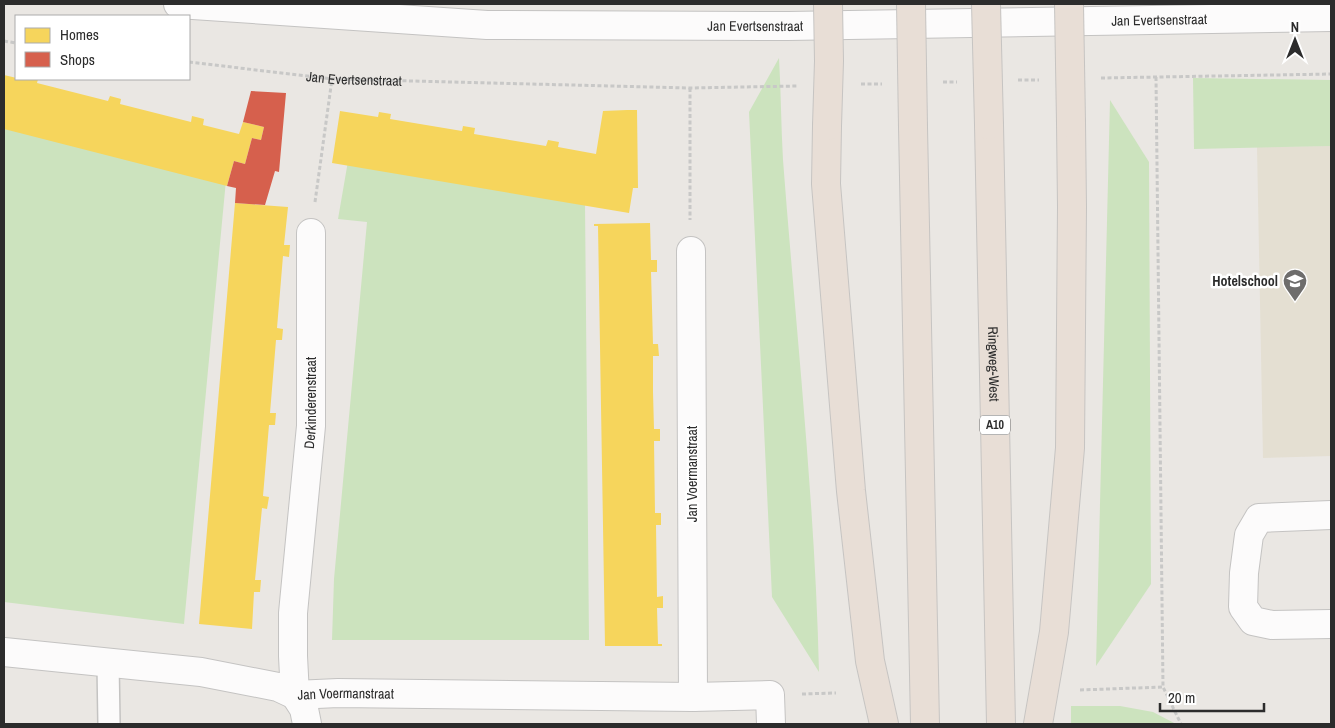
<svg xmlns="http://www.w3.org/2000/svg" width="1335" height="728" font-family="'Archivo Narrow',sans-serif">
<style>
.education{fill:#e4dfd2}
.green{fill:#cce3be}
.homes{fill:#f6d55c}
.shops{fill:#d6604d}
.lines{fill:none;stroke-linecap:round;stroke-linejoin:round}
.pedestrian-casing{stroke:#c4c3c2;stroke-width:24}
.minor-casing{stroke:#c4c3c2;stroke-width:30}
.tertiary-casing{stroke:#c4c3c2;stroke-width:30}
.motorway-casing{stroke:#c6c4c2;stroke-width:30}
.path{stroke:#c8c8c7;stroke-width:3;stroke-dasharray:4 2.5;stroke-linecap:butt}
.pedestrian{stroke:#fcfbfb;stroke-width:21}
.minor{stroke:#fcfbfb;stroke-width:28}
.tertiary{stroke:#fcfbfb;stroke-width:28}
.motorway{stroke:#e8ded6;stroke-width:28}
.motorway-bridge-casing{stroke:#c6c4c2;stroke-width:30;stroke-linecap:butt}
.motorway-bridge{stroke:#e8ded6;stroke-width:28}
.labels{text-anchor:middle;stroke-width:5;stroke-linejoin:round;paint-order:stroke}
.shield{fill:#fff;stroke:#6b6b6b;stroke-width:1}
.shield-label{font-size:12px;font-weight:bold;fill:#2c2c2c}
.street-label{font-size:14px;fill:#2c2c2c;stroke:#fff}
.poi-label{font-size:14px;font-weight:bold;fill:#2c2c2c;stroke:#fff;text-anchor:end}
</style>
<rect width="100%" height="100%" fill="#eae7e3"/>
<!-- education -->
<polygon class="education" points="1331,146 1331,456 1263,458 1257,147"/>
<!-- green -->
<g class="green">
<path d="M779,58C781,92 781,126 783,160C796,331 815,501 819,672L772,597L749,112Z"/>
<polygon points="1193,78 1331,80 1331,146 1194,149"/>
<polygon points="1110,100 1149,162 1151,584 1096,666"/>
<polygon points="4,122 226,180 184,624 4,602"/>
<polygon points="348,161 585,204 589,640 332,640 334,579 367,222 338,219"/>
<polygon points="1071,706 1120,706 1153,712 1176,724 1071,724"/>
</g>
<!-- homes -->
<g class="homes">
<polygon points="4,75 25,80 25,79 38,79 37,83 108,101 110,96 121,99 120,104 191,122 192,116 204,119 203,125 239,134 243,122 264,127 261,140 252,138 245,164 234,161 227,186 4,129"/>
<polygon points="627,110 637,110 638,188 633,188 629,213 332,163 340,111 378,117 379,112 391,114 390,119 462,131 463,126 475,128 474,134 546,146 548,140 559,142 558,147 596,154 603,111"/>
<polygon points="235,203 288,207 284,245 290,245 289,257 283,256 277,328 283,329 282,340 276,340 270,413 276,413 275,425 269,425 263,496 269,497 267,509 262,508 255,580 261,580 260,592 254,592 252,629 199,624"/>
<polygon points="650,223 651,260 657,260 657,272 651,272 653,344 658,344 659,356 653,356 653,392 654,429 660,429 660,441 654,441 655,513 661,513 661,525 656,525 657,597 663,596 663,608 657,608 658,644 662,644 662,646 605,646 598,226 594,226 594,224"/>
</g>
<!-- shops -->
<polygon class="shops" points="251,91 286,93 279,172 275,171 265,205 235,203 236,188 227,186 234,161 245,164 252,138 261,140 264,127 243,122"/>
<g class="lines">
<defs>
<polyline id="pedestrian" points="108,663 109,724"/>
<g id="minor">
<polyline points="1331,515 1259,518 1249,535 1244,573 1243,607 1253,621 1272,625 1331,624"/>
<path id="s2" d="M4,652L201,672L278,687L295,695L338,693L693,697L691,251"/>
<polyline points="693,697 770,695 771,724"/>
<path id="s3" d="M307,724L304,709L295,695L293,656V613L311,426V233"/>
</g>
<g id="tertiary">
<path id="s4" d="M178,4L487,25L788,26L1331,17"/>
</g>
<g id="motorway">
<path id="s5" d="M989,125L1001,724"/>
<polyline points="827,126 826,184 851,491 870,661 884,724"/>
<polyline points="913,127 925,724"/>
<polyline points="1038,724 1054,632 1070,448 1072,207 1071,123"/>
</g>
</defs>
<!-- pedestrian casing -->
<use href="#pedestrian" class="pedestrian-casing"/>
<!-- minor casing -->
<use href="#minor" class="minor-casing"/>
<!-- tertiary casing -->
<use href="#tertiary" class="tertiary-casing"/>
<!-- motorway casing -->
<use href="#motorway" class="motorway-casing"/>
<!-- path -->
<g class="path">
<polyline points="4,41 16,43"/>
<path id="s1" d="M189,62L332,79L690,88L797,86"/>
<polyline points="1156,77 1163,687 1181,724"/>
<polyline points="1101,78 1331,74"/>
<polyline points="1018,80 1039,80"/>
<polyline points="943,82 957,82"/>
<polyline points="861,84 882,84"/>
<polyline points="690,88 690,220"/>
<polyline points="315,202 332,79"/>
<polyline points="1080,690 1163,687"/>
<polyline points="802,694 836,693"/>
</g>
<!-- pedestrian -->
<use href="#pedestrian" class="pedestrian"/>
<!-- minor -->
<use href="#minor" class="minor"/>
<!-- tertiary -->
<use href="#tertiary" class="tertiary"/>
<!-- motorway -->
<use href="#motorway" class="motorway"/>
<defs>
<g id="motorway-bridge">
<polyline points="911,4 913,127"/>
<polyline points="986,4 989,125"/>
<polyline points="1069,4 1071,123"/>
<polyline points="827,126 829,61 828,4"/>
</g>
</defs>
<!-- motorway-bridge casing -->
<use href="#motorway-bridge" class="motorway-bridge-casing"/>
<!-- motorway-bridge -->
<use href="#motorway-bridge" class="motorway-bridge"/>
</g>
<!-- icons -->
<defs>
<symbol id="school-pin" viewBox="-11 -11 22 30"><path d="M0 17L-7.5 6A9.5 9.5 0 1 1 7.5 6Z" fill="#6e6d6c" stroke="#fff"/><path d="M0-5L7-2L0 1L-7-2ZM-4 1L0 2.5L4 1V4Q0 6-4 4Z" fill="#fff"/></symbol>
</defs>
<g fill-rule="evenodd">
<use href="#school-pin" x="1281" y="267" width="28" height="38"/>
</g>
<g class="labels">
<!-- shield labels -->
<rect class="shield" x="980" y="415.5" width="30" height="19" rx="4"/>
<g class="shield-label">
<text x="995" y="429">A10</text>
</g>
<!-- street labels -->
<g class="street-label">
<text dy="5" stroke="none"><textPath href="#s4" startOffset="982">Jan Evertsenstraat</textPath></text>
<text dy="5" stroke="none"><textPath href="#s4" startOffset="578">Jan Evertsenstraat</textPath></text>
<text dy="5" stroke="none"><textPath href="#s1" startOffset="166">Jan Evertsenstraat</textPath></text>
<text dy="5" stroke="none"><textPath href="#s5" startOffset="239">Ringweg-West</textPath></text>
<text dy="5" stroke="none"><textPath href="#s3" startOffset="325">Derkinderenstraat</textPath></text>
<text transform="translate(692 474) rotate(-90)" y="5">Jan Voermanstraat</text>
<text dy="5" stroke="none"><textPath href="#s2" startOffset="346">Jan Voermanstraat</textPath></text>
</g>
<!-- poi labels -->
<g class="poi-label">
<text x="1278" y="286">Hotelschool</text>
</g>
</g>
<!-- border -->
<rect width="1335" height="728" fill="none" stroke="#2c2c2c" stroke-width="10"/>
<!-- legend -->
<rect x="15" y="15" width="175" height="65" fill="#ffffff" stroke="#ababab"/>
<rect x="25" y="28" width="25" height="15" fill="#f6d55c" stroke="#ababab"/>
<text x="60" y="40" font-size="15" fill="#2c2c2c">Homes</text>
<rect x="25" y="52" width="25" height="15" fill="#d6604d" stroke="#ababab"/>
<text x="60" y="65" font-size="15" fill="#2c2c2c">Shops</text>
<!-- north arrow -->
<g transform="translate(1295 40)" stroke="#ffffff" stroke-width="4" paint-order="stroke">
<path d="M0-4L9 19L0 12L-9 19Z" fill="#2c2c2c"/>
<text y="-8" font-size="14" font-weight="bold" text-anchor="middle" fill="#2c2c2c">N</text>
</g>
<!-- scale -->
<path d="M1160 703v8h104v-8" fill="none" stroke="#2c2c2c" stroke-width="2.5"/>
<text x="1168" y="703" font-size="15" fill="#2c2c2c" stroke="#ffffff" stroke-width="4" paint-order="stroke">20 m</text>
</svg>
